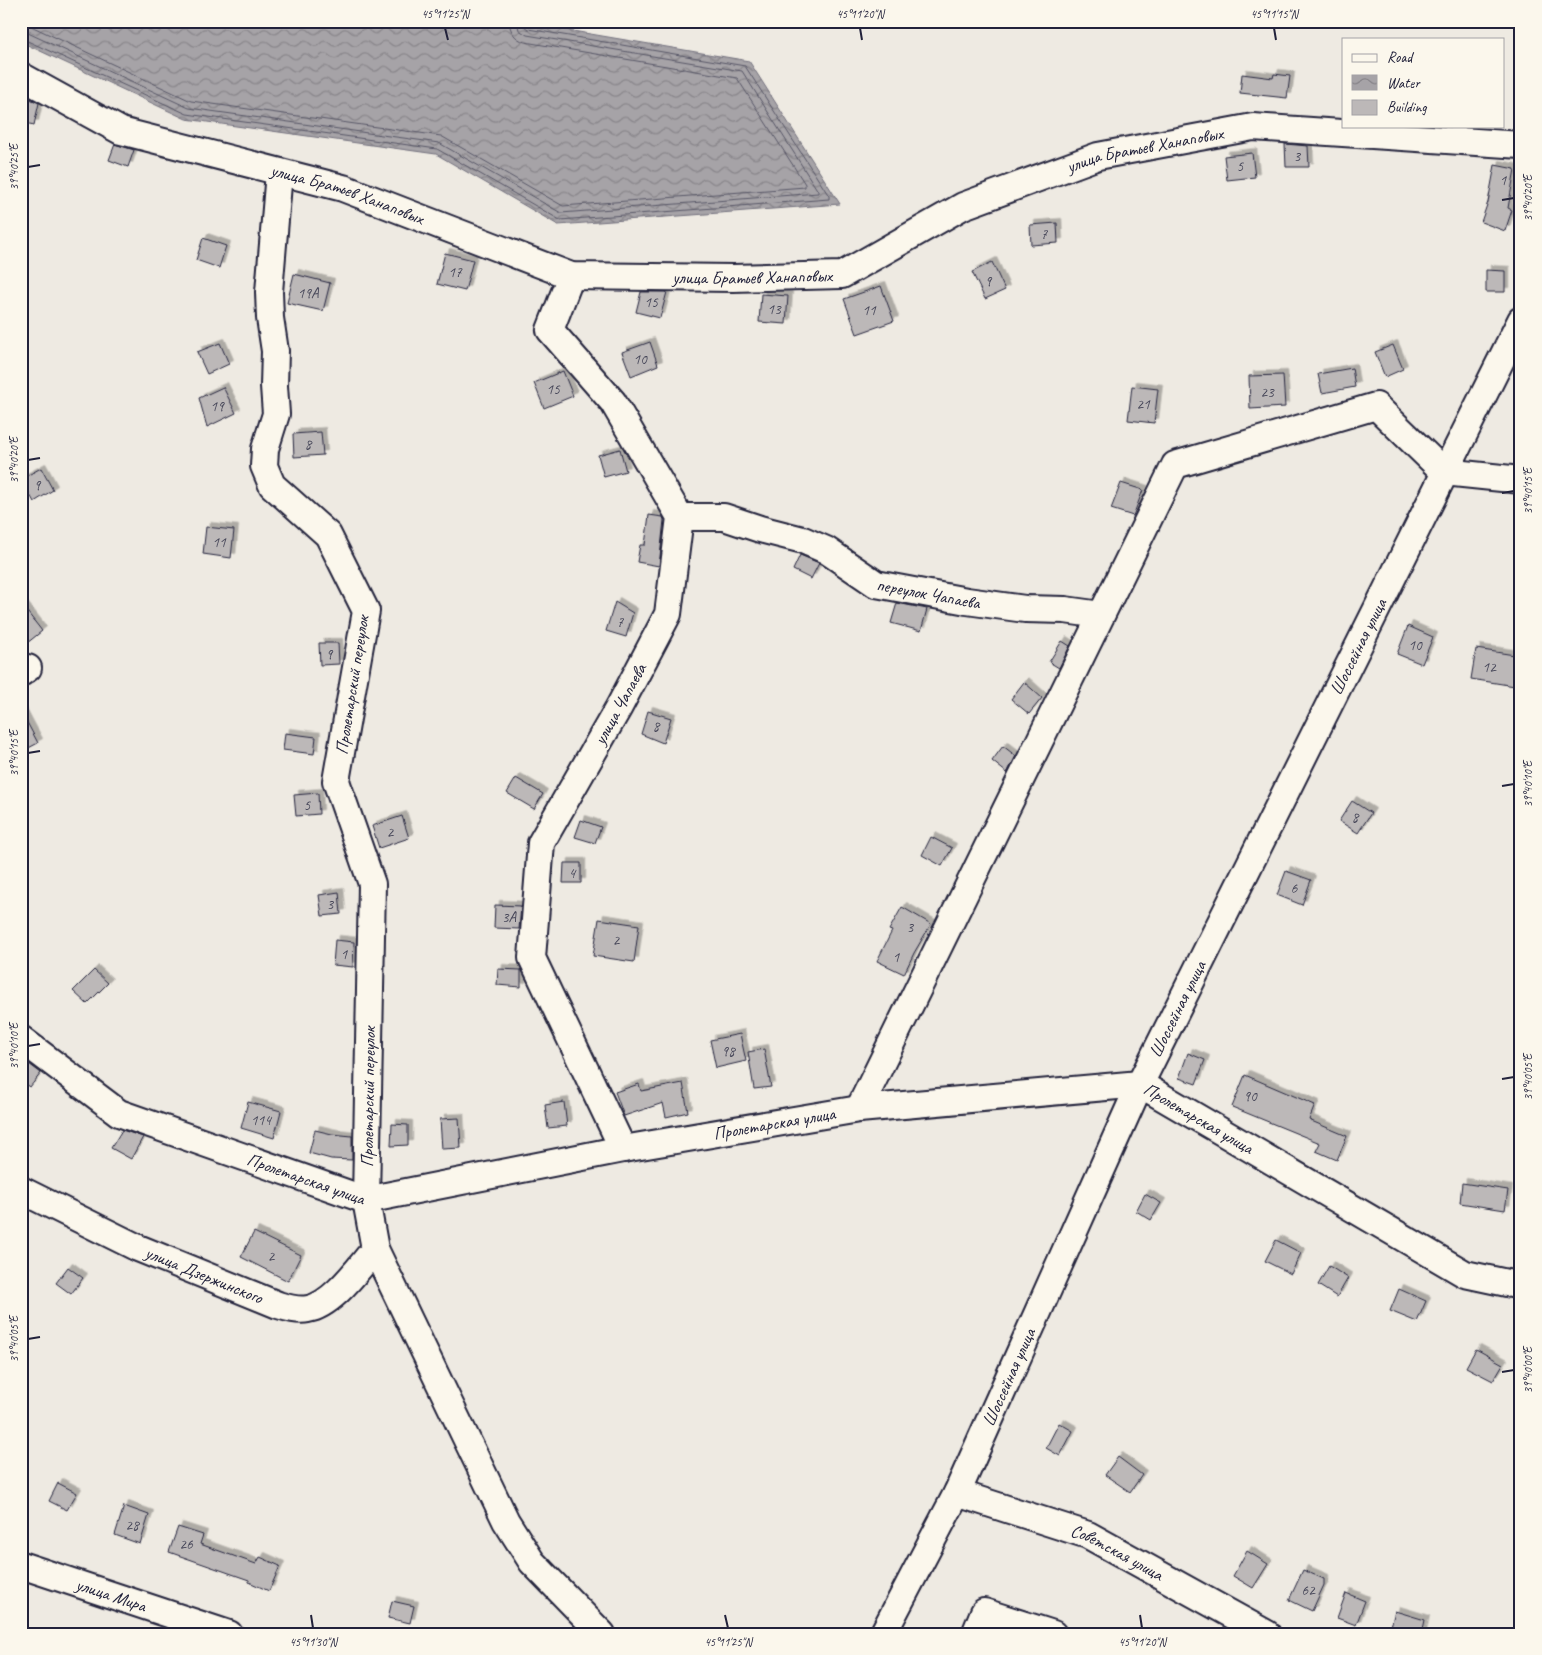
<svg xmlns="http://www.w3.org/2000/svg" width="1542" height="1655" font-family="Caveat,sans-serif">
<style>
.water{fill:url(#water-waves);stroke:#716f7c}
.lines{fill:none;stroke-linecap:round;stroke-linejoin:round}
.shore{stroke:#575666;stroke-width:1}
.building{fill:#bcb8b8;stroke:#22223b;filter:url(#shadow)}
.minor-casing{stroke:#22223b;stroke-width:30}
.minor{stroke:#fbf7ec;stroke-width:26}
.ticks{fill:none;stroke:#22223b;stroke-width:2}
.labels{text-anchor:middle;stroke-width:4.5;stroke-linejoin:round;paint-order:stroke}
.number-label{font-size:15px;fill:#48485a}
.street-label{font-size:18px;fill:#22223b;stroke:#fbf7ec}
.neatline{fill:none;stroke:#22223b;stroke-width:2}
.ticks-label{font-size:12px;text-anchor:middle;fill:#22223b}
</style>
<defs>
<pattern id="water-waves" width="16" height="10" patternUnits="userSpaceOnUse" patternTransform="scale(1.25)"><rect width="16" height="10" fill="#a6a3a7"/><path d="M0 5q4-4 8 0t8 0" fill="none" stroke="#878489"/></pattern>
<filter id="shadow"><feDropShadow dx="4.5" dy="-4.5" stdDeviation="0" flood-color="#0004"/></filter>
</defs>
<rect width="100%" height="100%" fill="#eeeae2"/>
<filter id="ink" filterUnits="userSpaceOnUse"><feTurbulence type="fractalNoise" baseFrequency=".02" numOctaves="2"/><feDisplacementMap in="SourceGraphic" scale="10" xChannelSelector="R" yChannelSelector="G"/><feConvolveMatrix kernelMatrix="1 2 1 2 8 2 1 2 1" color-interpolation-filters="sRGB"/></filter>
<g filter="url(#ink)">
<!-- water -->
<polygon class="water" points="21,21 514,21 749,61 840,204 558,225 436,154 186,119 21,42"/>
<g class="lines">
<!-- shore -->
<g class="shore">
<path d="M21,24L31,26L191,101L441,136L563,206L805,187V184L737,78L525,42C515,39 510,32 509,21"/>
<polyline points="21,31 28,33 189,108 439,143 561,213 818,193 818,191 742,71 527,35 519,30 517,21"/>
<polyline points="21,38 187,114 437,149 560,220 829,199 829,196 745,66 528,29 524,26 523,21"/>
</g>
</g>
<!-- building -->
<g class="building">
<polygon points="1242,74 1273,78 1274,74 1290,76 1287,98 1240,93"/>
<polygon points="21,95 39,103 34,125 21,122"/>
<polygon points="115,144 134,150 128,167 109,160"/>
<polygon points="1285,144 1308,146 1309,167 1286,167"/>
<polygon points="1252,153 1255,177 1227,180 1224,156"/>
<polygon points="1495,165 1515,169 1508,208 1512,210 1505,231 1481,222 1488,202"/>
<polygon points="1057,223 1058,243 1031,245 1030,225"/>
<polygon points="203,238 226,246 219,268 196,260"/>
<polygon points="445,253 473,260 465,291 437,284"/>
<polygon points="992,262 1005,290 985,299 972,272"/>
<polygon points="1486,270 1505,271 1505,292 1486,292"/>
<polygon points="294,274 330,283 323,311 287,303"/>
<polygon points="881,286 894,321 857,334 844,299"/>
<polygon points="641,292 667,292 660,318 636,312"/>
<polygon points="761,294 788,296 786,324 759,322"/>
<polygon points="650,342 658,365 631,376 622,352"/>
<polygon points="220,343 229,364 207,374 197,352"/>
<polygon points="1393,345 1403,369 1385,377 1375,352"/>
<polygon points="1352,368 1355,387 1322,393 1318,374"/>
<polygon points="563,371 573,396 544,408 534,383"/>
<polygon points="1283,375 1285,407 1250,409 1249,376"/>
<polygon points="1132,386 1158,389 1154,423 1128,420"/>
<polygon points="223,387 236,413 207,427 199,398"/>
<polygon points="321,432 323,455 294,457 293,434"/>
<polygon points="620,449 626,471 604,477 598,455"/>
<polygon points="41,468 53,490 34,502 21,479"/>
<polygon points="1121,483 1143,490 1133,516 1111,509"/>
<polygon points="649,515 663,517 664,520 659,566 637,562 640,545 645,545"/>
<polygon points="206,527 234,530 231,558 203,554"/>
<polygon points="800,555 819,563 811,579 793,570"/>
<polygon points="615,602 633,613 626,637 606,631"/>
<polygon points="897,603 927,609 921,631 891,623"/>
<polygon points="21,604 42,631 21,648"/>
<polygon points="1408,626 1433,637 1422,664 1397,654"/>
<polygon points="1062,641 1070,646 1059,668 1049,662"/>
<polygon points="319,643 338,643 339,664 320,665"/>
<polygon points="1476,649 1521,656 1521,687 1471,679"/>
<polygon points="1024,682 1042,698 1029,714 1011,699"/>
<polygon points="21,711 38,743 21,752"/>
<polygon points="648,711 671,718 663,743 641,734"/>
<polygon points="285,733 316,737 314,754 283,750"/>
<polygon points="1003,746 1016,756 1007,773 992,761"/>
<polygon points="516,778 543,794 534,809 507,793"/>
<polygon points="318,793 319,814 296,816 294,795"/>
<polygon points="1352,801 1371,813 1358,833 1339,821"/>
<polygon points="402,816 409,838 379,848 372,826"/>
<polygon points="581,820 601,827 595,843 575,837"/>
<polygon points="931,837 952,848 942,866 922,855"/>
<polygon points="564,863 581,863 581,883 563,883"/>
<polygon points="1286,871 1311,880 1302,905 1277,895"/>
<polygon points="339,892 341,914 322,916 319,895"/>
<polygon points="495,905 521,906 519,929 494,928"/>
<polygon points="902,907 931,924 914,953 904,974 877,961 892,931 889,930"/>
<polygon points="599,919 639,925 634,962 593,956"/>
<polygon points="335,940 354,942 353,967 333,965"/>
<polygon points="498,969 521,970 521,987 497,985"/>
<polygon points="94,970 108,983 87,1004 73,991"/>
<polygon points="740,1034 746,1061 716,1068 710,1040"/>
<polygon points="764,1049 771,1087 754,1089 748,1052"/>
<polygon points="1188,1053 1205,1060 1196,1084 1179,1078"/>
<polygon points="21,1058 41,1073 30,1087 21,1080"/>
<polygon points="1245,1075 1315,1105 1309,1120 1347,1136 1337,1160 1316,1151 1320,1143 1232,1107"/>
<polygon points="683,1083 688,1112 666,1117 663,1103 624,1116 615,1092 639,1084 641,1091"/>
<polygon points="248,1102 281,1111 274,1138 241,1128"/>
<polygon points="564,1102 567,1126 548,1128 545,1105"/>
<polygon points="459,1118 461,1148 442,1149 440,1119"/>
<polygon points="392,1124 408,1125 408,1145 391,1146"/>
<polygon points="122,1130 143,1137 131,1159 111,1148"/>
<polygon points="315,1130 332,1134 352,1136 352,1160 331,1159 309,1153"/>
<polygon points="1462,1183 1508,1190 1505,1210 1460,1203"/>
<polygon points="1145,1194 1161,1203 1151,1220 1136,1211"/>
<polygon points="254,1232 301,1255 288,1281 241,1257"/>
<polygon points="1276,1240 1301,1253 1291,1274 1265,1261"/>
<polygon points="1329,1266 1348,1278 1337,1297 1318,1285"/>
<polygon points="68,1267 83,1278 71,1294 56,1283"/>
<polygon points="1399,1289 1426,1301 1417,1322 1390,1311"/>
<polygon points="1476,1349 1503,1364 1493,1381 1466,1367"/>
<polygon points="1059,1423 1073,1431 1060,1456 1046,1448"/>
<polygon points="1118,1457 1142,1475 1130,1492 1105,1475"/>
<polygon points="58,1483 77,1493 67,1510 49,1501"/>
<polygon points="124,1506 149,1515 140,1544 115,1535"/>
<polygon points="178,1527 203,1535 200,1544 256,1564 260,1557 280,1566 269,1591 249,1582 249,1580 169,1552"/>
<polygon points="1247,1551 1268,1564 1253,1588 1233,1576"/>
<polygon points="1303,1570 1324,1579 1324,1585 1312,1611 1289,1600"/>
<polygon points="1346,1593 1365,1601 1356,1625 1337,1618"/>
<polygon points="392,1601 414,1606 410,1623 388,1618"/>
<polygon points="1395,1611 1425,1620 1422,1634 1389,1634"/>
</g>
<g class="lines">
<defs>
<g id="minor">
<path id="s1" d="M21,76L121,131L343,188L571,276L733,278L842,275L963,206L1098,156L1253,127L1521,145"/>
<polyline points="279,172 269,292 270,318 275,351 274,386 276,414 265,449 264,466 272,485 328,535 366,611 336,781 372,884 366,1200 375,1249 506,1521 532,1562 602,1634"/>
<polyline points="571,276 550,330 613,402 680,517 668,614 619,707 541,843 532,958 623,1149"/>
<path id="s2" d="M680,517H724L760,529L803,540L826,550L876,584L967,601L1025,609L1065,610L1101,615"/>
<polyline points="21,673 28,668"/>
<path id="s3" d="M21,1039L119,1113L366,1200L623,1149L859,1109L1140,1084L1465,1274L1521,1286"/>
<polyline points="859,1109 1175,465 1376,406 1444,472 1521,480"/>
<path id="s4" d="M21,1190L138,1248L278,1305C288,1308 298,1311 308,1309C333,1305 359,1267 375,1249"/>
<path id="s5" d="M957,1493L1088,1535L1267,1634"/>
<path id="s6" d="M21,1565L229,1634"/>
<path id="s7" d="M883,1634L957,1493L1140,1084L1521,320"/>
<polyline points="975,1634 984,1612 1053,1634"/>
</g>
</defs>
<!-- minor casing -->
<use href="#minor" class="minor-casing"/>
<!-- minor -->
<use href="#minor" class="minor"/>
</g>
</g>
<!-- ticks -->
<path class="ticks" d="M445,28L448,40M860,28L862,40M1274,28L1276,40M28,167L40,165M1502,200L1514,198M28,460L40,458M1502,493L1514,491M28,753L40,751M1502,786L1514,784M28,1046L40,1044M1502,1079L1514,1077M28,1339L40,1337M1502,1372L1514,1370M311,1615L313,1628M725,1615L728,1628M1140,1615L1142,1628"/>
<g class="labels">
<!-- number labels -->
<g class="number-label">
<text x="1297" y="161">3</text>
<text x="1240" y="171">5</text>
<text x="1503" y="185">1</text>
<text x="1044" y="239">7</text>
<text x="455" y="277">17</text>
<text x="988" y="286">9</text>
<text x="308" y="298">19А</text>
<text x="651" y="307">15</text>
<text x="774" y="314">13</text>
<text x="869" y="315">11</text>
<text x="640" y="364">10</text>
<text x="553" y="394">15</text>
<text x="1267" y="397">23</text>
<text x="1143" y="409">21</text>
<text x="217" y="411">19</text>
<text x="308" y="449">8</text>
<text x="37" y="490">9</text>
<text x="219" y="547">11</text>
<text x="620" y="627">7</text>
<text x="1415" y="650">10</text>
<text x="329" y="659">9</text>
<text x="1489" y="672">12</text>
<text x="656" y="731">8</text>
<text x="307" y="810">5</text>
<text x="1355" y="822">8</text>
<text x="390" y="837">2</text>
<text x="572" y="878">4</text>
<text x="1294" y="893">6</text>
<text x="330" y="909">3</text>
<text x="509" y="922">3А</text>
<text x="910" y="932">3</text>
<text x="616" y="945">2</text>
<text x="344" y="959">1</text>
<text x="896" y="962">1</text>
<text x="728" y="1056">98</text>
<text x="1250" y="1101">90</text>
<text x="261" y="1125">114</text>
<text x="271" y="1261">2</text>
<text x="132" y="1530">28</text>
<text x="186" y="1549">26</text>
<text x="1308" y="1595">62</text>
</g>
<!-- street labels -->
<g class="street-label">
<text dy="6" stroke="none"><textPath href="#s1" startOffset="1189">улица Братьев Ханаповых</textPath></text>
<text dy="6" stroke="none"><textPath href="#s1" startOffset="349">улица Братьев Ханаповых</textPath></text>
<text dy="6" stroke="none"><textPath href="#s1" startOffset="769">улица Братьев Ханаповых</textPath></text>
<text dy="6" stroke="none"><textPath href="#s2" startOffset="265">переулок Чапаева</textPath></text>
<text dy="6" stroke="none"><textPath href="#s7" startOffset="1096">Шоссейная улица</textPath></text>
<text transform="translate(352 685) rotate(-81)" y="6">Пролетарский переулок</text>
<text transform="translate(620 704) rotate(-61)" y="6">улица Чапаева</text>
<text dy="6" stroke="none"><textPath href="#s7" startOffset="691">Шоссейная улица</textPath></text>
<text transform="translate(368 1097) rotate(-89)" y="6">Пролетарский переулок</text>
<text dy="6" stroke="none"><textPath href="#s3" startOffset="1236">Пролетарская улица</textPath></text>
<text dy="6" stroke="none"><textPath href="#s3" startOffset="800">Пролетарская улица</textPath></text>
<text dy="6" stroke="none"><textPath href="#s3" startOffset="321">Пролетарская улица</textPath></text>
<text dy="6" stroke="none"><textPath href="#s4" startOffset="202">улица Дзержинского</textPath></text>
<text dy="6" stroke="none"><textPath href="#s7" startOffset="286">Шоссейная улица</textPath></text>
<text dy="6" stroke="none"><textPath href="#s5" startOffset="171">Советская улица</textPath></text>
<text dy="6" stroke="none"><textPath href="#s6" startOffset="95">улица Мира</textPath></text>
</g>
</g>
<!-- margin -->
<rect width="1542" height="1655" fill="none" stroke="#fbf7ec" stroke-width="55"/>
<!-- legend -->
<rect x="1342" y="38" width="162" height="90" fill="#fbf7ec" stroke="#a4a2a5"/>
<rect x="1352" y="54" width="25" height="8" fill="#fbf7ec" stroke="#a4a2a5"/>
<text x="1387" y="62" font-size="15" fill="#22223b">Road</text>
<rect x="1352" y="75" width="25" height="15" fill="url(#water-waves)" stroke="#a4a2a5"/>
<text x="1387" y="88" font-size="15" fill="#22223b">Water</text>
<rect x="1352" y="100" width="25" height="15" fill="#bcb8b8" stroke="#a4a2a5"/>
<text x="1387" y="112" font-size="15" fill="#22223b">Building</text>
<rect x="28" y="28" width="1486" height="1600" class="neatline"/>
<g class="ticks-label">
<text x="445" y="18">45°11'25"N</text>
<text x="860" y="18">45°11'20"N</text>
<text x="1274" y="18">45°11'15"N</text>
<text transform="translate(14 167) rotate(-90)" y="4">39°40'25"E</text>
<text transform="translate(1528 198) rotate(-90)" y="4">39°40'20"E</text>
<text transform="translate(14 460) rotate(-90)" y="4">39°40'20"E</text>
<text transform="translate(1528 491) rotate(-90)" y="4">39°40'15"E</text>
<text transform="translate(14 753) rotate(-90)" y="4">39°40'15"E</text>
<text transform="translate(1528 784) rotate(-90)" y="4">39°40'10"E</text>
<text transform="translate(14 1046) rotate(-90)" y="4">39°40'10"E</text>
<text transform="translate(1528 1077) rotate(-90)" y="4">39°40'05"E</text>
<text transform="translate(14 1339) rotate(-90)" y="4">39°40'05"E</text>
<text transform="translate(1528 1370) rotate(-90)" y="4">39°40'00"E</text>
<text x="313" y="1646">45°11'30"N</text>
<text x="728" y="1646">45°11'25"N</text>
<text x="1142" y="1646">45°11'20"N</text>
</g>
</svg>
